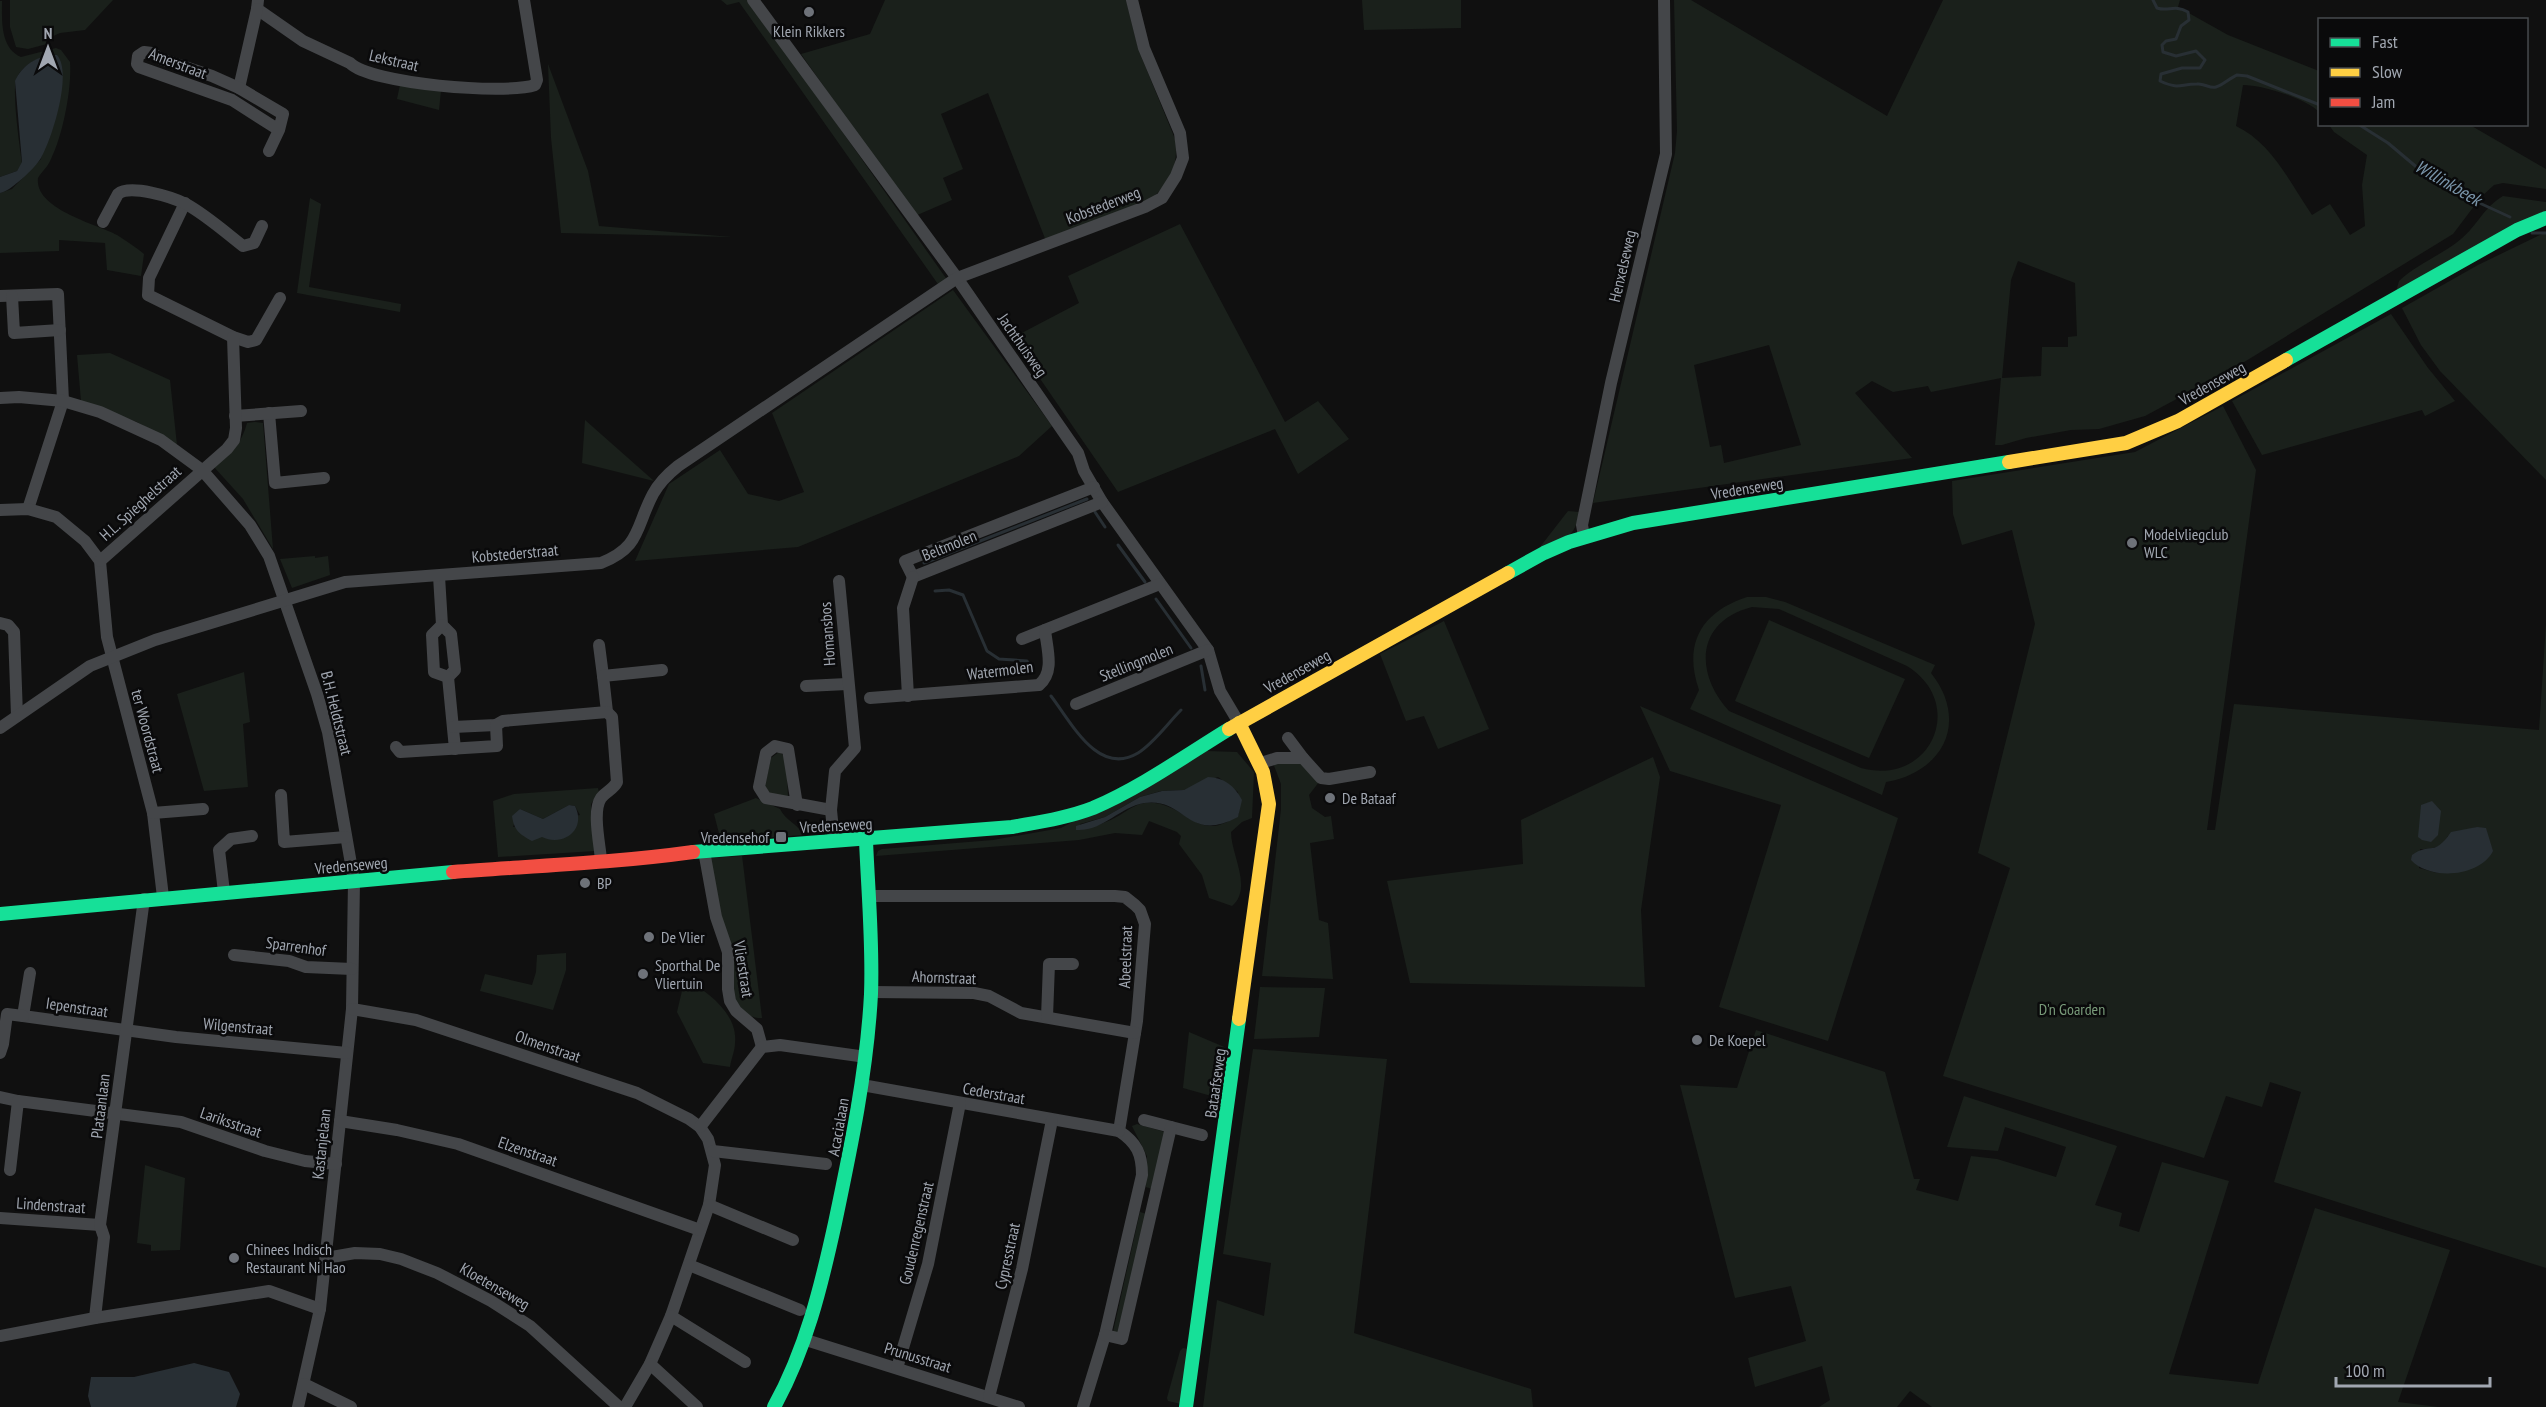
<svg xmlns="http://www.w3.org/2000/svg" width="2546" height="1407" font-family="'PT Sans Narrow',sans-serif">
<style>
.green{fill:#1a201b;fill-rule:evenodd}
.water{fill:#282f34}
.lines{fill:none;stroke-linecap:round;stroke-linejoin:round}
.stream{stroke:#282f34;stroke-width:3}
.street{stroke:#444649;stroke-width:12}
.fast{stroke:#16e098;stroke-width:14}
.slow{stroke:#ffcf43;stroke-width:14}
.jam{stroke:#f24e42;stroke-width:14}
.poi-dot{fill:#6e7279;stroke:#0a0a0b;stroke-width:2}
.labels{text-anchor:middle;stroke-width:5;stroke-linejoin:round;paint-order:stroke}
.poi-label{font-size:16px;fill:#a1a7b1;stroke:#0a0a0b;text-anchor:start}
.street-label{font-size:16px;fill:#a1a7b1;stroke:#0a0a0b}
.park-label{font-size:16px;fill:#799b7a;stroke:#0a0a0b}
.water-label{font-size:18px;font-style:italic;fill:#7a95aa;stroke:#0a0a0b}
</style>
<rect width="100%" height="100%" fill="#101010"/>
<!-- green -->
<g class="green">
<polygon points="10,0 113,0 85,30 60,33 49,38 47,44 28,49 16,47 10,27"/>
<polygon points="721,0 749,0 948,281 940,287 739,2 727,5"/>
<path d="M885,0H1126L1139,51L1175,139C1179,163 1171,182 1152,198L1046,241L988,93L941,114L963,169L943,178L952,200L915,216L801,54L870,34Z"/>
<polygon points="1362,0 1461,0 1461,28 1364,30"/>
<path d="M1674,0H1691L1887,116L1943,0H2180L2178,7L2228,35L2319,71V112C2305,98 2262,85 2243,85L2236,126C2272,143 2290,183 2312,215L2330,204L2350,235L2365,226L2362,185L2367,155L2334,132L2329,125H2470L2546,169V189L2503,183L2494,185L2481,197L2453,234L2236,367L2145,416L2099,429L2071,430L2026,438L2002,445H1995L2001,378L1931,392L1928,386L1893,392L1872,381L1855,393L1912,458L1593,503L1675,153L1677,131ZM2018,261L2075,283L2077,336L2068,337V347H2042L2041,376L2002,378L2011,280ZM1769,345L1801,445L1724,463L1721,445L1710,447L1694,365Z"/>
<path d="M0,1H2C2,20 0,48 21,57L56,48L61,50L70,62C72,88 63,135 51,159C48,167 41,172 38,178C34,209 96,224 117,235C126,241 136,247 144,254L141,276L107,270L105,243L59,240V251L0,253V193L12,189L41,159L52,55C38,57 23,65 17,77C11,88 20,148 22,163L17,171L0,177Z"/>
<polygon points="548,64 588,171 599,226 732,237 561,233 551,138"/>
<polygon points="400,85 441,90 439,110 397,99"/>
<path d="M2503,196L2546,202V212L2395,295L2399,281C2417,264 2442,255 2461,239C2477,226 2484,207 2503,196Z"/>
<polygon points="310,198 321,204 309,287 401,304 400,312 297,293"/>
<polygon points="1180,224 1285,422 1318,401 1349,439 1298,474 1275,429 1118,492 1012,338 1079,303 1068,276"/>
<polygon points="2546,232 2546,480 2440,371 2421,345 2402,308 2478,265"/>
<polygon points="953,290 1052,426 1019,456 798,547 635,561 669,484 720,450 748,494 779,501 804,492 772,413"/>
<polygon points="2391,314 2428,368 2455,401 2425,416 2422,410 2262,455 2232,401"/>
<polygon points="110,353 170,380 177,445 137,422 81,401 77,355"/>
<path d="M2223,406L2256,470L2207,830H2215L2234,704L2539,730L2546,624V1268L2274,1182L2301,1092L2270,1082L2262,1107L2226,1096L2204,1158L1943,1076L2010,868L1978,853L2035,624L2012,530L1962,545L1953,514L1952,481L2135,452ZM2477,827L2458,871L2437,873L2419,868L2420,849C2433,849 2442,848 2448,836Z"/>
<polygon points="585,420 654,481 582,463"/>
<path d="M255,422L263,423L273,549L243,499L214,467C231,454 241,445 247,423Z"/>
<path d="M1568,511L1579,512C1576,541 1556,545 1533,556Z"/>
<polygon points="315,556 315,558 328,556 330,575 292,588 280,559"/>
<path d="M1747,597H1766L1785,602L1935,665L1931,673C1969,721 1944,772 1886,782L1882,795L1690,709L1699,690C1683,644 1701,612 1747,597ZM1752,607L1779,609L1907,666C1968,704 1930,787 1861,768L1729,711C1694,673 1696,621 1752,607Z"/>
<polygon points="1769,620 1905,679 1869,758 1735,701"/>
<polygon points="1444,621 1489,729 1438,749 1424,716 1406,721 1380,654"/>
<polygon points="244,672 250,722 243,724 248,787 204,791 177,694"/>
<polygon points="1640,706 1898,818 1828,1041 1719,1007 1781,805 1670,771"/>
<path d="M1207,751L1237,752L1254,772L1252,818L1242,822L1231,832C1231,855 1253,888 1232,906L1209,898L1202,875L1179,844L1181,836L1177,832L1149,821L1142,835L1115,833L1079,840L876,856L878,851L882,849L993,840L1061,828ZM1218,777L1238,792L1239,814C1197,848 1186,799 1145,803C1136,804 1128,810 1120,815C1108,822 1094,827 1080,830V824L1105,817L1140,797L1161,791L1184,790Z"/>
<polygon points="779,752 786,757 788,797 771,795 765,786 771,758"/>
<polygon points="1653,757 1660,777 1641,910 1645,987 1410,983 1387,881 1523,864 1521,820"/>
<polygon points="1301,762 1319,782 1309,795 1312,808 1325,817 1331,816 1334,839 1310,843 1319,920 1328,923 1333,979 1262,976 1281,809 1281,784 1273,763"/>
<path d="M598,788L599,793L591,804L595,851L498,857L493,801L514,794ZM569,805L575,806L580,815L513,827L520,809L543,819Z"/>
<path d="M756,798L780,809C785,820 798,824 803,835L721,841L714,814Z"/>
<path d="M742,856L762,1018C749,1019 739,1009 732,999L710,858Z"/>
<polygon points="566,953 566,970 553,1010 480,991 485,974 532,985 536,972 537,955"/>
<path d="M685,978C707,992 738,1013 735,1043C735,1051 731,1059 730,1067L703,1063L677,1012Z"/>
<polygon points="1260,987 1325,988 1319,1037 1254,1039"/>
<polygon points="1756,1030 1885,1072 1914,1179 1920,1179 1916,1190 1958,1201 1971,1156 1997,1159 2056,1177 2066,1147 2005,1127 1998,1151 1947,1147 1964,1096 2117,1146 2095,1205 2122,1213 2119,1226 2139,1232 2162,1162 2229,1181 2169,1374 2258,1384 2315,1208 2450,1250 2398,1402 2438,1407 1932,1407 1910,1391 1897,1407 1819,1407 1830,1400 1822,1366 1755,1387 1748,1358 1806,1341 1791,1286 1735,1298 1680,1085 1737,1088"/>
<polygon points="1189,1032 1229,1049 1222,1099 1183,1088"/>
<polygon points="1253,1049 1387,1059 1354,1333 1531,1389 1533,1407 1203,1407 1217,1300 1264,1316 1271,1263 1223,1254"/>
<polygon points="1137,1124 1165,1132 1152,1189 1146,1187 1147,1156 1132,1126"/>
<polygon points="145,1165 185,1178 180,1250 151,1251 151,1245 137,1243"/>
<polygon points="1140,1212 1147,1214 1119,1332 1113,1332"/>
<polygon points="1183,1348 1188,1349 1181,1404 1168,1401 1167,1398 1180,1351"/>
</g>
<!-- water -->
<g class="water">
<path d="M57,55C73,73 52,139 41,158C36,167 10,192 0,193V177L17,171L22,162L15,81C22,65 39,54 57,55Z"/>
<path d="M1208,777C1223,777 1235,786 1242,800L1238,817C1187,844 1186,797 1144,803C1120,807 1102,832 1076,830V826L1105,817L1140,797L1162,791L1184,790Z"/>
<polygon points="2432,801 2441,811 2438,835 2431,842 2422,840 2418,837 2421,805"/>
<path d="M569,805L575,806C587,830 563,847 542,837L532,841C519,834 514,830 512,816L520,809L543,819Z"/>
<path d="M2477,827L2486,828L2493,851C2480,877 2430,881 2411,860L2412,855C2432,841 2433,858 2451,832Z"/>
<polygon points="194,1363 229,1372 240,1394 236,1407 91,1407 88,1396 91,1377 134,1377"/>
</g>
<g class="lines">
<!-- stream -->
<g class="stream">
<path d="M2153,0L2157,8C2169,12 2174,4 2188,12L2189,20L2181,26L2176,39L2166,41L2162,45L2163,52L2176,56L2196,51L2205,60L2200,68H2182L2161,74L2160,81C2180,90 2179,84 2197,84C2204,83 2210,89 2216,87C2223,85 2230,78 2237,75L2247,76L2320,105"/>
<polyline points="2358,124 2388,143 2426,175 2462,195 2510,217"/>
<polyline points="2532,233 2546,233"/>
<polyline points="1095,512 1105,527"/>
<polyline points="1118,545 1145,582"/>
<polyline points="924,563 1087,499"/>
<polyline points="935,591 949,590 963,595 987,651 999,659 1027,661 1032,668"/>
<polyline points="1156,599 1191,648"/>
<polyline points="1201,666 1205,690"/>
<path d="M1051,696C1071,722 1098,777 1138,753C1154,743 1168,723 1181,710"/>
</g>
<!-- street -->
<g class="street">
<path d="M258,0L257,9L303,41L350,63C370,84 506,95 535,85L537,80L524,0"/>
<polyline points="753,0 957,278 1078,453 1084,471 1102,502 1208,650 1220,691 1239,723"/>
<polyline points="239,88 257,9"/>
<polyline points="269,151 279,130 283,114 239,88 212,76 161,59 152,53 144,52 138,56 137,64 139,67 232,100 279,130"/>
<polyline points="185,203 149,278 148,295 233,337 248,342 256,340 280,298"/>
<path d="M103,222L118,194C130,184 172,197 186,204C206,215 225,232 243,246L254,243L262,226"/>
<polyline points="0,296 58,294 63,401 28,509"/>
<polyline points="12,296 14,333 60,330"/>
<polyline points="0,398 19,397 63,401 100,412 161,440 202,470 250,525 269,556 317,694 328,732 354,881 352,1009 320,1309 298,1407"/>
<polyline points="269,413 275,483 324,478"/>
<polyline points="235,416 301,411"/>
<polyline points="0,510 28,509 56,517 85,541 100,561 107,637 153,813 163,897"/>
<polyline points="1584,536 1582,525 1611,383 1666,154 1664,0"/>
<polyline points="100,561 227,449 234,440 236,428 233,337"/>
<polyline points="439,576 442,625 451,634 455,670 448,677"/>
<polyline points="913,577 905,561 1094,487"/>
<polyline points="913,577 1102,502"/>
<polyline points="0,623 8,625 14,632 17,716"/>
<polyline points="442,625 432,635 434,672 448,677 455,749"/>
<polyline points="1022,639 1160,584"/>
<polyline points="599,645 603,676"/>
<polyline points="806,686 847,684"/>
<polyline points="908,696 903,608 913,577"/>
<path d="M870,698L1039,685C1055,672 1047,649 1045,630"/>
<polyline points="1076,704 1208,650"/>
<polyline points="607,712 603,676 662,670"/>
<path d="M453,727L496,725L503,721L607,712L612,717L617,782C613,790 606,791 601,798C592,811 600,845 601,860"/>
<path d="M0,728L90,666L155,640L345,582L601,563C641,547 635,528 653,494C659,483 668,474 678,466L957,278L1145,207L1162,198L1176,176L1183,158L1180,133L1144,48L1132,0"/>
<polyline points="1288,738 1303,758"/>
<polyline points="396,747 400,752 497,746 496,725"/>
<polyline points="1261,763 1277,758 1303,758 1321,778 1329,779 1370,772"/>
<polyline points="281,795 284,842 346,837"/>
<polyline points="797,805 788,749 775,746 766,753 759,787 766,798 831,810"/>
<polyline points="153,813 203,809"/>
<polyline points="834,840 831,810 835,771 855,748 839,581"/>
<polyline points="704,851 716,917 728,952 728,989 730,1001 736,1011 757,1029 762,1047"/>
<polyline points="224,892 219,850 231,839 252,836"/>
<path d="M869,896H1115L1125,897L1135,905L1140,910L1145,924L1137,1021L1119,1131C1137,1143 1142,1154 1142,1175L1105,1335L1083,1407"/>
<polyline points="234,955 289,961 306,967 352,969"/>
<polyline points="30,973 23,1016 176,1037 347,1053"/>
<polyline points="871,992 974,993 989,996 1021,1013 1135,1033"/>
<polyline points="352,1009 416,1020 637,1093 689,1119 700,1127 708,1139 715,1165 709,1205 671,1316 650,1364 625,1407"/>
<polyline points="1047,1017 1049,964 1073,964"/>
<polyline points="0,1053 3,1044 7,1014 23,1016"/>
<polyline points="862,1085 1119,1131"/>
<polyline points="0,1097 18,1101"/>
<polyline points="1144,1120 1202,1135"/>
<polyline points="340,1121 397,1130 458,1144 700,1230"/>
<polyline points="700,1127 762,1047 780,1045 866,1057"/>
<polyline points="713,1151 826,1164"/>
<polyline points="10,1170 18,1101 181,1122 265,1151 305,1161 336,1164"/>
<polyline points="709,1205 793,1240"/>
<polyline points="0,1218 100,1225"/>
<polyline points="326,1258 355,1253 380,1254 401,1259 437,1273 491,1301 530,1326 619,1407"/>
<polyline points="689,1265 800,1310"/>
<polyline points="671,1316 745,1362"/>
<polyline points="95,1318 104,1237 100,1225 144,899"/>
<polyline points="1105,1335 1122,1339 1171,1127"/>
<polyline points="0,1336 95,1318 269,1291 320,1309"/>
<polyline points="806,1340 1019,1407"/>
<polyline points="650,1364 697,1407"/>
<polyline points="897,1368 928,1264 960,1103"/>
<polyline points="304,1384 351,1407"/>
<polyline points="989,1397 1022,1269 1052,1120"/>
</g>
<!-- fast -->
<g class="fast">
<polyline points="2286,360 2517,230 2546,218"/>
<polyline points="1508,573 1544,553 1569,542 1633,523 2009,462"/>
<path d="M693,852L1012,827C1039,822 1067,818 1093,808C1140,788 1185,756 1229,729"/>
<polyline points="0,914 453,872"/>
<path d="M774,1407C806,1349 821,1287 835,1223C851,1147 867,1071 871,994C873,943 868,891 866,840"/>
<polyline points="1186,1407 1239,1019"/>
</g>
<!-- slow -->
<g class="slow">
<polyline points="2009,462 2126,443 2178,421 2286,360"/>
<polyline points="1239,723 1263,772 1269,804 1239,1019"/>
<polyline points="1229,729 1508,573"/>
</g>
<!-- jam -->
<path class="jam" d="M453,872C533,866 614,863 693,852"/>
</g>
<!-- markers -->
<g class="poi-dot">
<circle cx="809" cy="12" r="6"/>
<circle cx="2132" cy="543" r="6"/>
<circle cx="1330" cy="798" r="6"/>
<rect x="775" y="831" width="12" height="12" rx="3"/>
<circle cx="585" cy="883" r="6"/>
<circle cx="649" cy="937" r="6"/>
<circle cx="643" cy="974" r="6"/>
<circle cx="1697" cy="1040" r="6"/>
<circle cx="234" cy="1258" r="6"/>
</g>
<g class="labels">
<!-- poi labels -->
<g class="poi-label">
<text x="809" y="37" text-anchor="middle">Klein Rikkers</text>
<text x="2144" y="540">Modelvliegclub<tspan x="2144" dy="18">WLC</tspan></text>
<text x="1342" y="804">De Bataaf</text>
<text x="769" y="843" text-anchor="end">Vredensehof</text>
<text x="597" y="889">BP</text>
<text x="661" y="943">De Vlier</text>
<text x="655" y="971">Sporthal De<tspan x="655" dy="18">Vliertuin</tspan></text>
<text x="1709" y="1046">De Koepel</text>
<text x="246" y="1255">Chinees Indisch<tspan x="246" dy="18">Restaurant Ni Hao</tspan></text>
</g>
<!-- street labels -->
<g class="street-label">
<text transform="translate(394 60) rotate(13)" y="6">Lekstraat</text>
<text transform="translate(178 63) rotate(21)" y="6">Amerstraat</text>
<text transform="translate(1103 205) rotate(-21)" y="6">Kobstederweg</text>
<text transform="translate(1622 266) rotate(-77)" y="6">Henxelseweg</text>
<text transform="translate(1023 345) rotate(55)" y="6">Jachthuisweg</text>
<text transform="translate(2212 383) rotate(-29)" y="6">Vredenseweg</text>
<text transform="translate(1747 488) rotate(-9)" y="6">Vredenseweg</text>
<text transform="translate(140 503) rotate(-42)" y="6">H.L. Spieghelstraat</text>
<text transform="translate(949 545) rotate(-22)" y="6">Beltmolen</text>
<text transform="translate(515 553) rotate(-5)" y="6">Kobstederstraat</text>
<text transform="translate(827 634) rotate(-94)" y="6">Homansbos</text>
<text transform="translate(1136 662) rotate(-22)" y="6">Stellingmolen</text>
<text transform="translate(1000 670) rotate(-7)" y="6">Watermolen</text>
<text transform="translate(1297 671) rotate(-29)" y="6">Vredenseweg</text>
<text transform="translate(337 713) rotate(76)" y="6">B.H. Heldtstraat</text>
<text transform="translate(148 731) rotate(75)" y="6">ter Woordstraat</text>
<text transform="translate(836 825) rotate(-3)" y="6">Vredenseweg</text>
<text transform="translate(351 865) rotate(-5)" y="6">Vredenseweg</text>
<text transform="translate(296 946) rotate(8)" y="6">Sparrenhof</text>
<text transform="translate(1125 957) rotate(-88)" y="6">Abeelstraat</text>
<text transform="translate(744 969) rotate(81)" y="6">Vlierstraat</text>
<text transform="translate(944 977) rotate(2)" y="6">Ahornstraat</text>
<text transform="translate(77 1007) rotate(8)" y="6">Iepenstraat</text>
<text transform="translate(238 1026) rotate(5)" y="6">Wilgenstraat</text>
<text transform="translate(548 1046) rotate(19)" y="6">Olmenstraat</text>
<text transform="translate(1215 1083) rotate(-82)" y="6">Bataafseweg</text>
<text transform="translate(994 1093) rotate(10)" y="6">Cederstraat</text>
<text transform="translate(100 1106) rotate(-83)" y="6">Plataanlaan</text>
<text transform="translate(231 1122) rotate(19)" y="6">Lariksstraat</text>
<text transform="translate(838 1127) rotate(-80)" y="6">Acacialaan</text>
<text transform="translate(321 1144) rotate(-84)" y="6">Kastanjelaan</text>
<text transform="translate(528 1151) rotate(19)" y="6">Elzenstraat</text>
<text transform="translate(51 1205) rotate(4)" y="6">Lindenstraat</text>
<text transform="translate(916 1233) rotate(-77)" y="6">Goudenregenstraat</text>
<text transform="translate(1007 1256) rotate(-78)" y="6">Cypresstraat</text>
<text transform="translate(495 1286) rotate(30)" y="6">Kloetenseweg</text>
<text transform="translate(918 1357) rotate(17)" y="6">Prunusstraat</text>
</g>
<!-- park labels -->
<g class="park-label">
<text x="2072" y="1015">D'n Goarden</text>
</g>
<!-- water labels -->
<g class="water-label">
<text transform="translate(2448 183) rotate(30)" y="6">Willinkbeek</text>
</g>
</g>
<!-- legend -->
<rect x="2318" y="18" width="210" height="108" fill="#0a0a0b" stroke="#46494d" stroke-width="1.5"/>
<rect x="2330" y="38" width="30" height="9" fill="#16e098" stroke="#46494d" stroke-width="1.5"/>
<text x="2372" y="48" font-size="18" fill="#a1a7b1">Fast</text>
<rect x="2330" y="68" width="30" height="9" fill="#ffcf43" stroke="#46494d" stroke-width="1.5"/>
<text x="2372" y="78" font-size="18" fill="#a1a7b1">Slow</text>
<rect x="2330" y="98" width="30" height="9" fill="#f24e42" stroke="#46494d" stroke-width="1.5"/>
<text x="2372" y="108" font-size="18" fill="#a1a7b1">Jam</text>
<!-- north arrow -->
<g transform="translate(48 48)" stroke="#0a0a0b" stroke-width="4.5" paint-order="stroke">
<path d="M0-4.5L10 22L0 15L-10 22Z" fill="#a1a7b1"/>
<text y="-9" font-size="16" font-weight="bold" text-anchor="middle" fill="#a1a7b1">N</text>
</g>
<!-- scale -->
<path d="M2336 1377v9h154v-9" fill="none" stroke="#a1a7b1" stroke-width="3"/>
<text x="2345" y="1377" font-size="18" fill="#a1a7b1" stroke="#0a0a0b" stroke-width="4.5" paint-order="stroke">100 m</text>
</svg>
